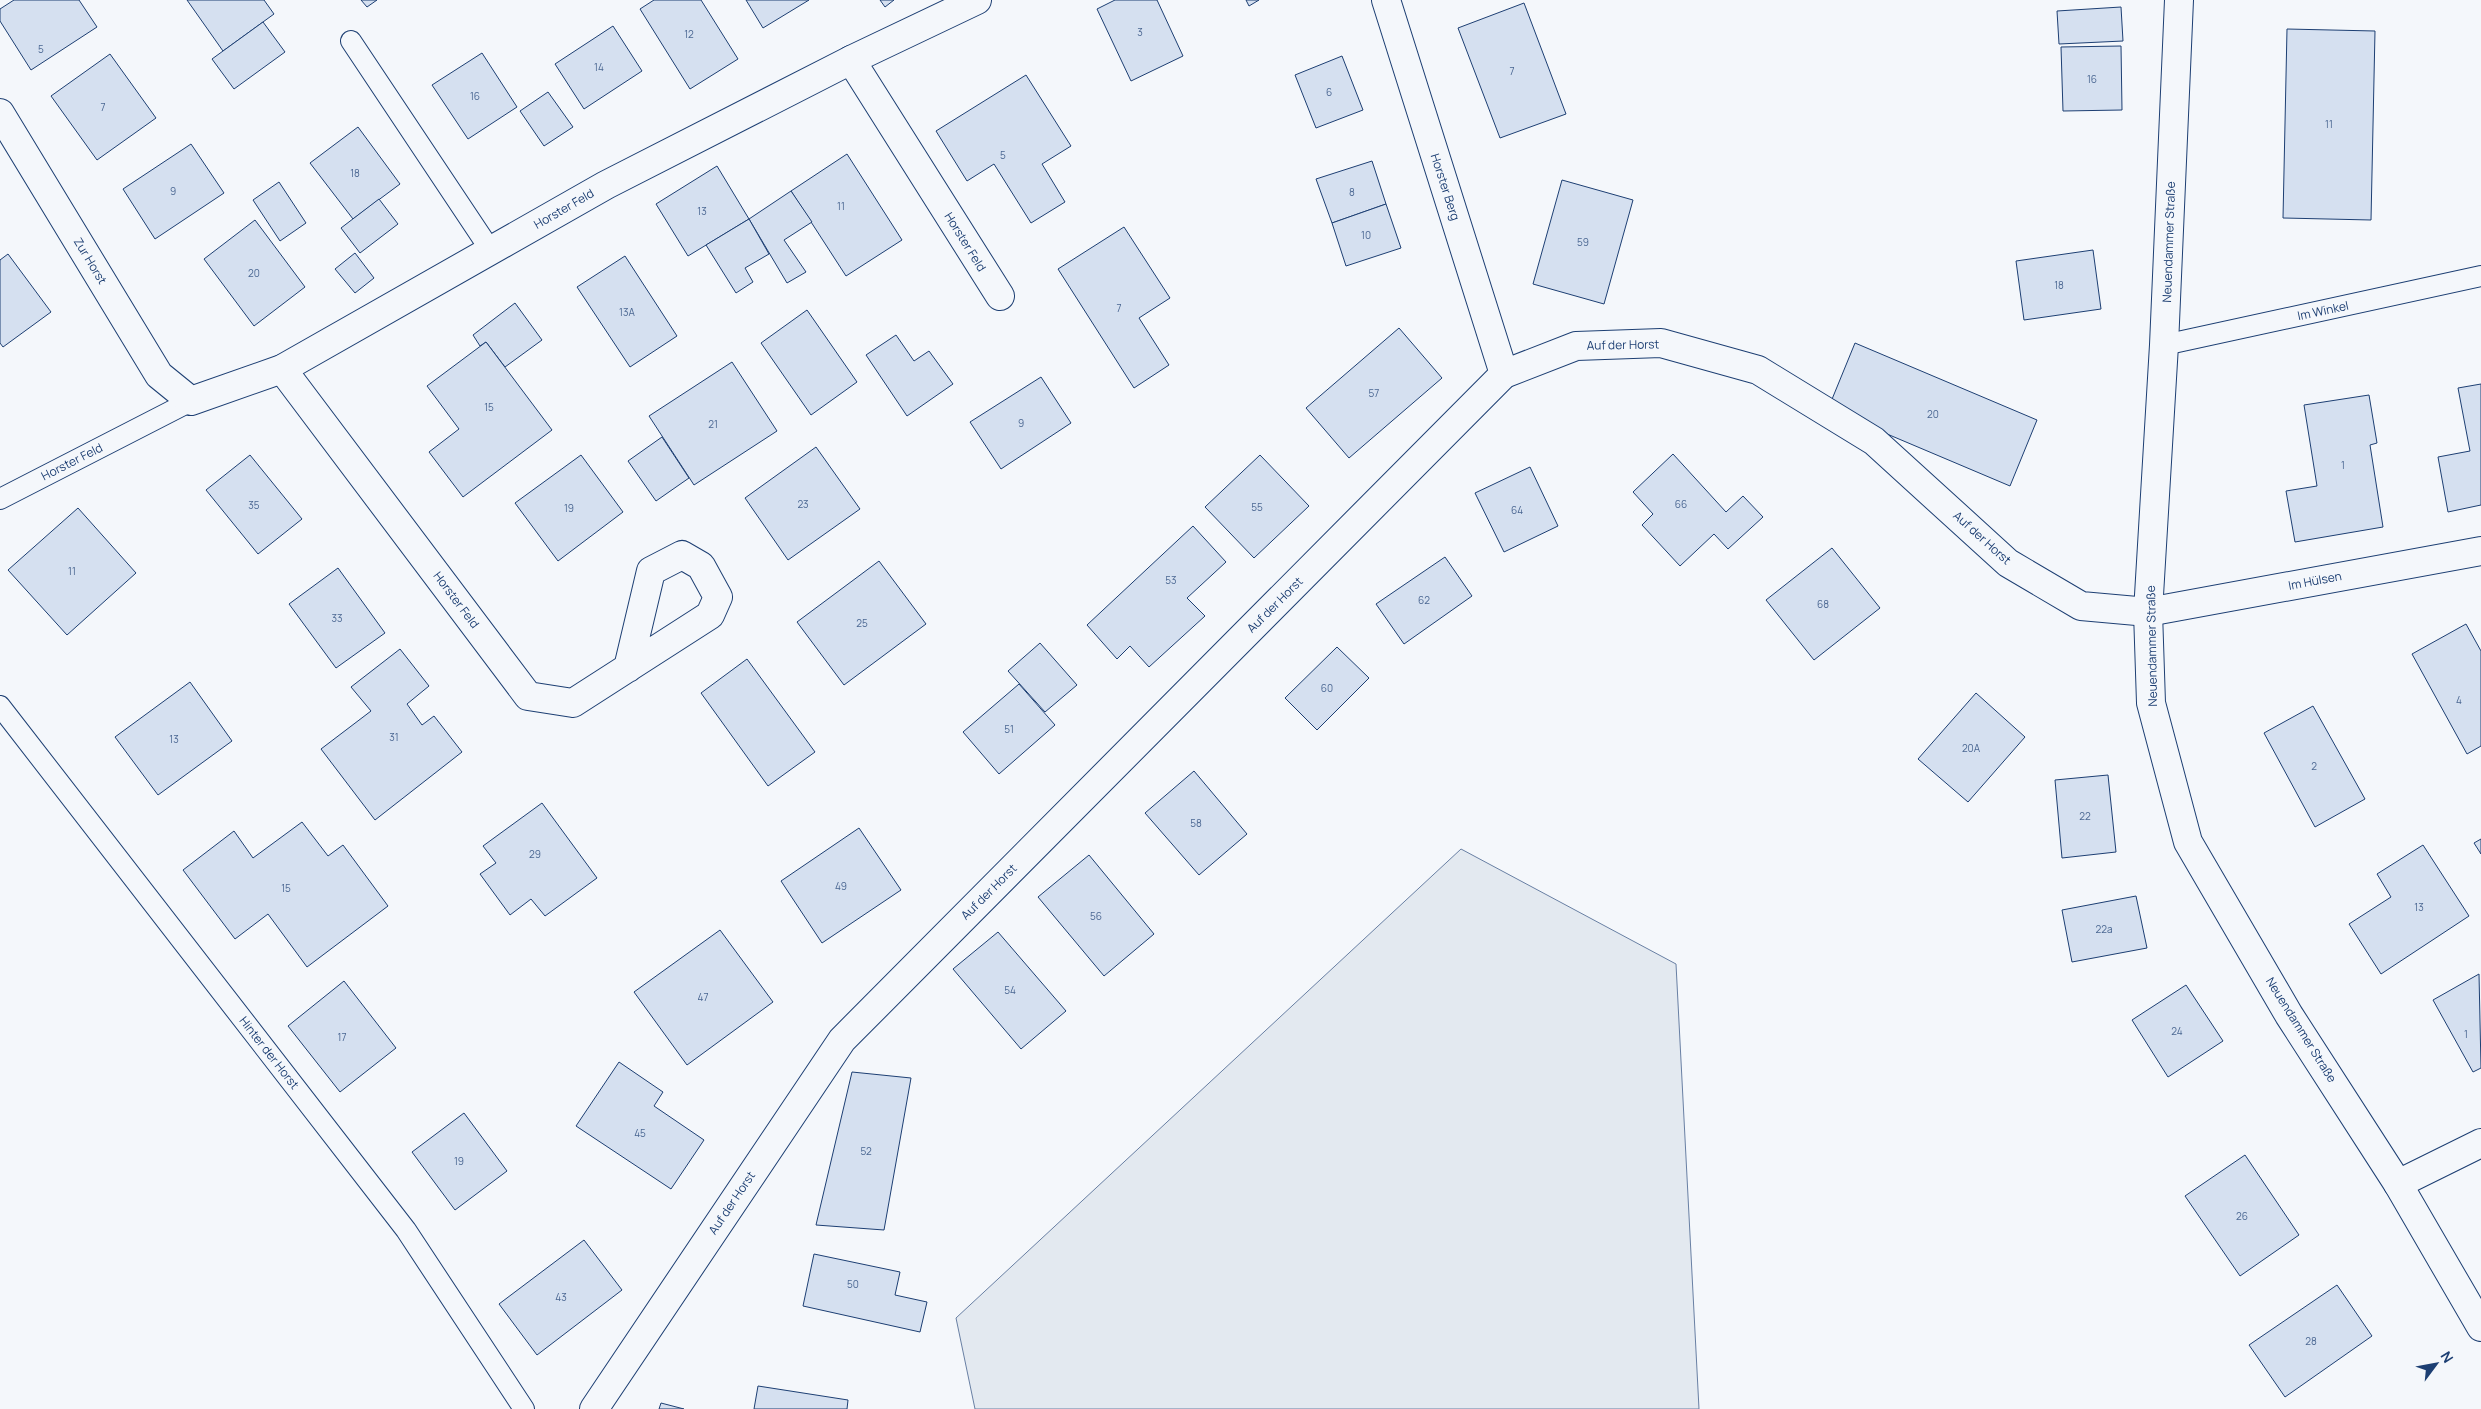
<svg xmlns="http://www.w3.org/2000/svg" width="2481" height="1409" font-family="Manrope,sans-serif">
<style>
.green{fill:#e3e9f0;stroke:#687fa3}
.building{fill:#d5e0f0;stroke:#1d3f73}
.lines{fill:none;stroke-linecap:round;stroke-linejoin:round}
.service-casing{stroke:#1d3f73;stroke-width:22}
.minor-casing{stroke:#1d3f73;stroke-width:30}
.service{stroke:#f4f7fb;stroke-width:20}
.minor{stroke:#f4f7fb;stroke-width:28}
.labels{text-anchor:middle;stroke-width:4;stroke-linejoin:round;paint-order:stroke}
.number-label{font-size:10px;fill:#4b6792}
.street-label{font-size:12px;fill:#1d3f73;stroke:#f4f7fb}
</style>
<rect width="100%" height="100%" fill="#f4f7fb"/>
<!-- green -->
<polygon class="green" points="1461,849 1676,964 1699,1409 975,1409 956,1318"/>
<!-- building -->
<g class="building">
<polygon points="14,0 79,0 97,27 31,70 0,21 0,9"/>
<polygon points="187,0 264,0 274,14 223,51"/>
<polygon points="361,0 377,0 367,7"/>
<polygon points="654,0 701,0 738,59 690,89 640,9"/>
<polygon points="746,0 809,0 763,28"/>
<polygon points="880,0 894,0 885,7"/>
<polygon points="1115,0 1157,0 1183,56 1131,81 1097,9"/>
<polygon points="1246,0 1259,0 1249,6"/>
<polygon points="1524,3 1566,114 1500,138 1458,28"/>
<polygon points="2121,7 2123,41 2059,44 2057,11"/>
<polygon points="263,22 285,52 234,89 212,59"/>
<polygon points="613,26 642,71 584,109 555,64"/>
<polygon points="2287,29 2375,31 2371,220 2283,218"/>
<polygon points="2121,46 2122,110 2063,111 2061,47"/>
<polygon points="482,53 517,107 468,139 432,85"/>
<polygon points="110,54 156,118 97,160 51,96"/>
<polygon points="1342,56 1363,110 1316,128 1295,75"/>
<polygon points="1026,75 1071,146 1042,164 1065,202 1031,223 994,164 967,181 936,131"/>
<polygon points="548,92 573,127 544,146 520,111"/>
<polygon points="358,127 400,184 353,219 310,163"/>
<polygon points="191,144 224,193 155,239 123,189"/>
<polygon points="847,154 902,240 846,276 791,191"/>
<polygon points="1372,161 1386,204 1332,223 1316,179"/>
<polygon points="717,166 749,219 688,256 656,204"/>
<polygon points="1562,180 1633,200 1604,304 1533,284"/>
<polygon points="279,182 306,223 280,241 253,200"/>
<polygon points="791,191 812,222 784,240 806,272 787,283 749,219"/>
<polygon points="379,199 398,224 360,253 341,228"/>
<polygon points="1386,204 1401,248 1346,266 1332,223"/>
<polygon points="749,219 769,254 745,268 753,282 736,293 706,245"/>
<polygon points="255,220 305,287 254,326 204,259"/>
<polygon points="1124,227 1170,298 1139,318 1169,365 1134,388 1058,269"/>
<polygon points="2093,250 2101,309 2024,320 2016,261"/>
<polygon points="355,253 374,278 355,293 335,269"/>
<polygon points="8,254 51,312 3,347 0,343 0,260"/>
<polygon points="625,256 677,336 630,367 577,287"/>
<polygon points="515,303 542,340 505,367 486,342 480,346 473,335"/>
<polygon points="807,310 857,382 811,415 761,343"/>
<polygon points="1399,328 1442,378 1349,458 1306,408"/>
<polygon points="896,335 914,361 929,351 953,384 907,416 866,355"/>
<polygon points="486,342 552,430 463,497 429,452 459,429 427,386"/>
<polygon points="1855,343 2037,420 2010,486 1828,409"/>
<polygon points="732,362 777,431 694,485 649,416"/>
<polygon points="1041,377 1071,423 1001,469 970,422"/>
<polygon points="2481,384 2481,505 2448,512 2438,457 2470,451 2458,388"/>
<polygon points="2369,395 2377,443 2370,445 2383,527 2295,542 2286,491 2317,486 2304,405"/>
<polygon points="662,437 689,478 656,501 628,461"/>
<polygon points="816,447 860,509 788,560 745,498"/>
<polygon points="1673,454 1726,512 1743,496 1763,517 1728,549 1714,534 1680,566 1642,525 1653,514 1633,492"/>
<polygon points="250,455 302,519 258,554 206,490"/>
<polygon points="581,455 623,512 558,561 515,503"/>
<polygon points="1260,455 1309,506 1254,558 1205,507"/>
<polygon points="1530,467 1558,526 1504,552 1475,493"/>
<polygon points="78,508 136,573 67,635 8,570"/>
<polygon points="1193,526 1226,562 1187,598 1205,616 1149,667 1130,646 1117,659 1087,625"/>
<polygon points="1832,548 1880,608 1814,660 1766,600"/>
<polygon points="1445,557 1472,596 1404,644 1376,604"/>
<polygon points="879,561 926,624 844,685 797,622"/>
<polygon points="338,568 385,633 336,668 289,604"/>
<polygon points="2466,624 2481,651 2481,746 2467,754 2412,654"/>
<polygon points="1040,643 1077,685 1045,712 1008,671"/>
<polygon points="1337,647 1369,678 1317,730 1285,698"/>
<polygon points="400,649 429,686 407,704 422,725 434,716 462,752 375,820 321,749 371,711 351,687"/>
<polygon points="747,659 815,752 768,786 701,693"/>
<polygon points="190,682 232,741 158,795 115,737"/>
<polygon points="1019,684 1055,725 999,774 963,732"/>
<polygon points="1976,693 2025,737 1968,802 1918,759"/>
<polygon points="2313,706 2365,799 2315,827 2264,733"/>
<polygon points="1194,771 1247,834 1199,875 1145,813"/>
<polygon points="2108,775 2116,852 2062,858 2055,780"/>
<polygon points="542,803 597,878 545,916 531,899 510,915 480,874 496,863 483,846"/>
<polygon points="302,822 328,856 343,845 388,906 307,967 268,914 235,939 183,870 234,831 253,858"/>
<polygon points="859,828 901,890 822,943 781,881"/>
<polygon points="2481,839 2481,854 2474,843"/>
<polygon points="2423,845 2469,916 2381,974 2349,924 2391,897 2377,874"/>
<polygon points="1089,855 1154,934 1104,976 1038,897"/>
<polygon points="2136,896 2147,948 2072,962 2062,910"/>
<polygon points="720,930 773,1002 687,1065 634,992"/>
<polygon points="998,932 1066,1011 1021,1049 953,969"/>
<polygon points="2479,974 2481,1068 2473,1072 2433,1000"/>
<polygon points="344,981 396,1048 340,1092 288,1026"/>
<polygon points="2186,985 2223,1041 2168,1077 2132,1020"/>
<polygon points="619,1062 663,1092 654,1106 704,1140 671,1189 576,1126"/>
<polygon points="852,1072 911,1078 884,1230 816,1225"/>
<polygon points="464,1113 507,1171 455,1210 412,1152"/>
<polygon points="2245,1155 2299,1235 2240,1276 2185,1196"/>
<polygon points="584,1240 622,1290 537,1355 499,1304"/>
<polygon points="814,1254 900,1272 895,1295 927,1302 920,1332 803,1306"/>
<polygon points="2337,1285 2372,1336 2285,1397 2249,1345"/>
<polygon points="758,1386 848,1400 847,1409 754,1409"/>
<polygon points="661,1403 684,1409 659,1409"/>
</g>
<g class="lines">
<defs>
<g id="service">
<polyline points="351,41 491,251"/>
<polyline points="2164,345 2481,276"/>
<polyline points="0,499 191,401"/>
<polyline points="0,706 406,1230 524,1409"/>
</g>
<g id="minor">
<polyline points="1386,0 1504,374"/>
<polyline points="2179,0 2164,345 2148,612 2151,703 2188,842 2289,1015 2398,1184 2481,1327"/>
<polyline points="851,60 1000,296"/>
<polyline points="0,113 159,375 191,401 282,369 606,185 851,60 977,0"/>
<polyline points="282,369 528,696 573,703 710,615 718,597 701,566 682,555 651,571 628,668"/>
<polyline points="2398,1184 2481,1143"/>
<polyline points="594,1409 842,1040 1504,374 1576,346 1661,343 1758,370 1874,441 2008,563 2081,606 2148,612 2481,551"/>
</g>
</defs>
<!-- service casing -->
<use href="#service" class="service-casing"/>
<!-- minor casing -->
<use href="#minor" class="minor-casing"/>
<!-- service -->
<use href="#service" class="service"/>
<!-- minor -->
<use href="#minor" class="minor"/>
</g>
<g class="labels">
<!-- number labels -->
<g class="number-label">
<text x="1140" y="36">3</text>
<text x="689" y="38">12</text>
<text x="41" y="53">5</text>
<text x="599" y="71">14</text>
<text x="1512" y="75">7</text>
<text x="2092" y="83">16</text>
<text x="1329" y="96">6</text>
<text x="475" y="100">16</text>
<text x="103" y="111">7</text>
<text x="2329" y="128">11</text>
<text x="1003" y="159">5</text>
<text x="355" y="177">18</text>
<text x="173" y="195">9</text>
<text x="1352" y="196">8</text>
<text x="841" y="210">11</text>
<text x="702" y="215">13</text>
<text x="1366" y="239">10</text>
<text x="1583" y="246">59</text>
<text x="254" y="277">20</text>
<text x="2059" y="289">18</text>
<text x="1119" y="312">7</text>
<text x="627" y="316">13A</text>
<text x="1374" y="397">57</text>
<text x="489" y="411">15</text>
<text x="1933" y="418">20</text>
<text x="1021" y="427">9</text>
<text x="713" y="428">21</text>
<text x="2343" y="469">1</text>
<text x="803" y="508">23</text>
<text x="1681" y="508">66</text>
<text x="254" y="509">35</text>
<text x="1257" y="511">55</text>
<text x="569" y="512">19</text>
<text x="1517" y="514">64</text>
<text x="72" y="575">11</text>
<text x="1171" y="584">53</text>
<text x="1424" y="604">62</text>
<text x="1823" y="608">68</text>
<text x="337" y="622">33</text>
<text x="862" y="627">25</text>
<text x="1327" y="692">60</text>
<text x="2459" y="704">4</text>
<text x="1009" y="733">51</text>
<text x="394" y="741">31</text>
<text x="174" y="743">13</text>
<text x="1971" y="752">20A</text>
<text x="2314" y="770">2</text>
<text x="2085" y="820">22</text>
<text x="1196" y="827">58</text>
<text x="535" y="858">29</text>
<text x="841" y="890">49</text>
<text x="286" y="892">15</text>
<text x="2419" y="911">13</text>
<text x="1096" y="920">56</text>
<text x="2104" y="933">22a</text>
<text x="1010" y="994">54</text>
<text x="703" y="1001">47</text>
<text x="2177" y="1035">24</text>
<text x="2466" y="1038">1</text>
<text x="342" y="1041">17</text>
<text x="640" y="1137">45</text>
<text x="866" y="1155">52</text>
<text x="459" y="1165">19</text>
<text x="2242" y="1220">26</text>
<text x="853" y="1288">50</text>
<text x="561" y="1301">43</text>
<text x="2311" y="1345">28</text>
</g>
<!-- street labels -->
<g class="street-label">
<text transform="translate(1445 187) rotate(72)" y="4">Horster Berg</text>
<text transform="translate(564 209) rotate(-30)" y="4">Horster Feld</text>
<text transform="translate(965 242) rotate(58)" y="4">Horster Feld</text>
<text transform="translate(2169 242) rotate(-88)" y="4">Neuendammer Straße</text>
<text transform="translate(90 261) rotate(59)" y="4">Zur Horst</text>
<text transform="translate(2323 311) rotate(-12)" y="4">Im Winkel</text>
<text transform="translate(1623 345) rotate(-1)" y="4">Auf der Horst</text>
<text transform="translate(72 462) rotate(-27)" y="4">Horster Feld</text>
<text transform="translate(1982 538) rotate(42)" y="4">Auf der Horst</text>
<text transform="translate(2315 581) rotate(-11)" y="4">Im Hülsen</text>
<text transform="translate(456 600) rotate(53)" y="4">Horster Feld</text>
<text transform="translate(1275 605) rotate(-45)" y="4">Auf der Horst</text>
<text transform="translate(2152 646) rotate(-91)" y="4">Neuendammer Straße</text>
<text transform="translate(989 892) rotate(-45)" y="4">Auf der Horst</text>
<text transform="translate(2301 1030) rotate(58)" y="4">Neuendammer Straße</text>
<text transform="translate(269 1053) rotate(52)" y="4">Hinter der Horst</text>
<text transform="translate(732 1203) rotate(-56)" y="4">Auf der Horst</text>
</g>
</g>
<!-- north arrow -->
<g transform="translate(2436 1364) rotate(58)" stroke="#f4f7fb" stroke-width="4" paint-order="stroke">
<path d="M0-4L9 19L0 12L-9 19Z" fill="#1d3f73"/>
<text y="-8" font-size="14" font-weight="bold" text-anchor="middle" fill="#1d3f73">N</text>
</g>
</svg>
